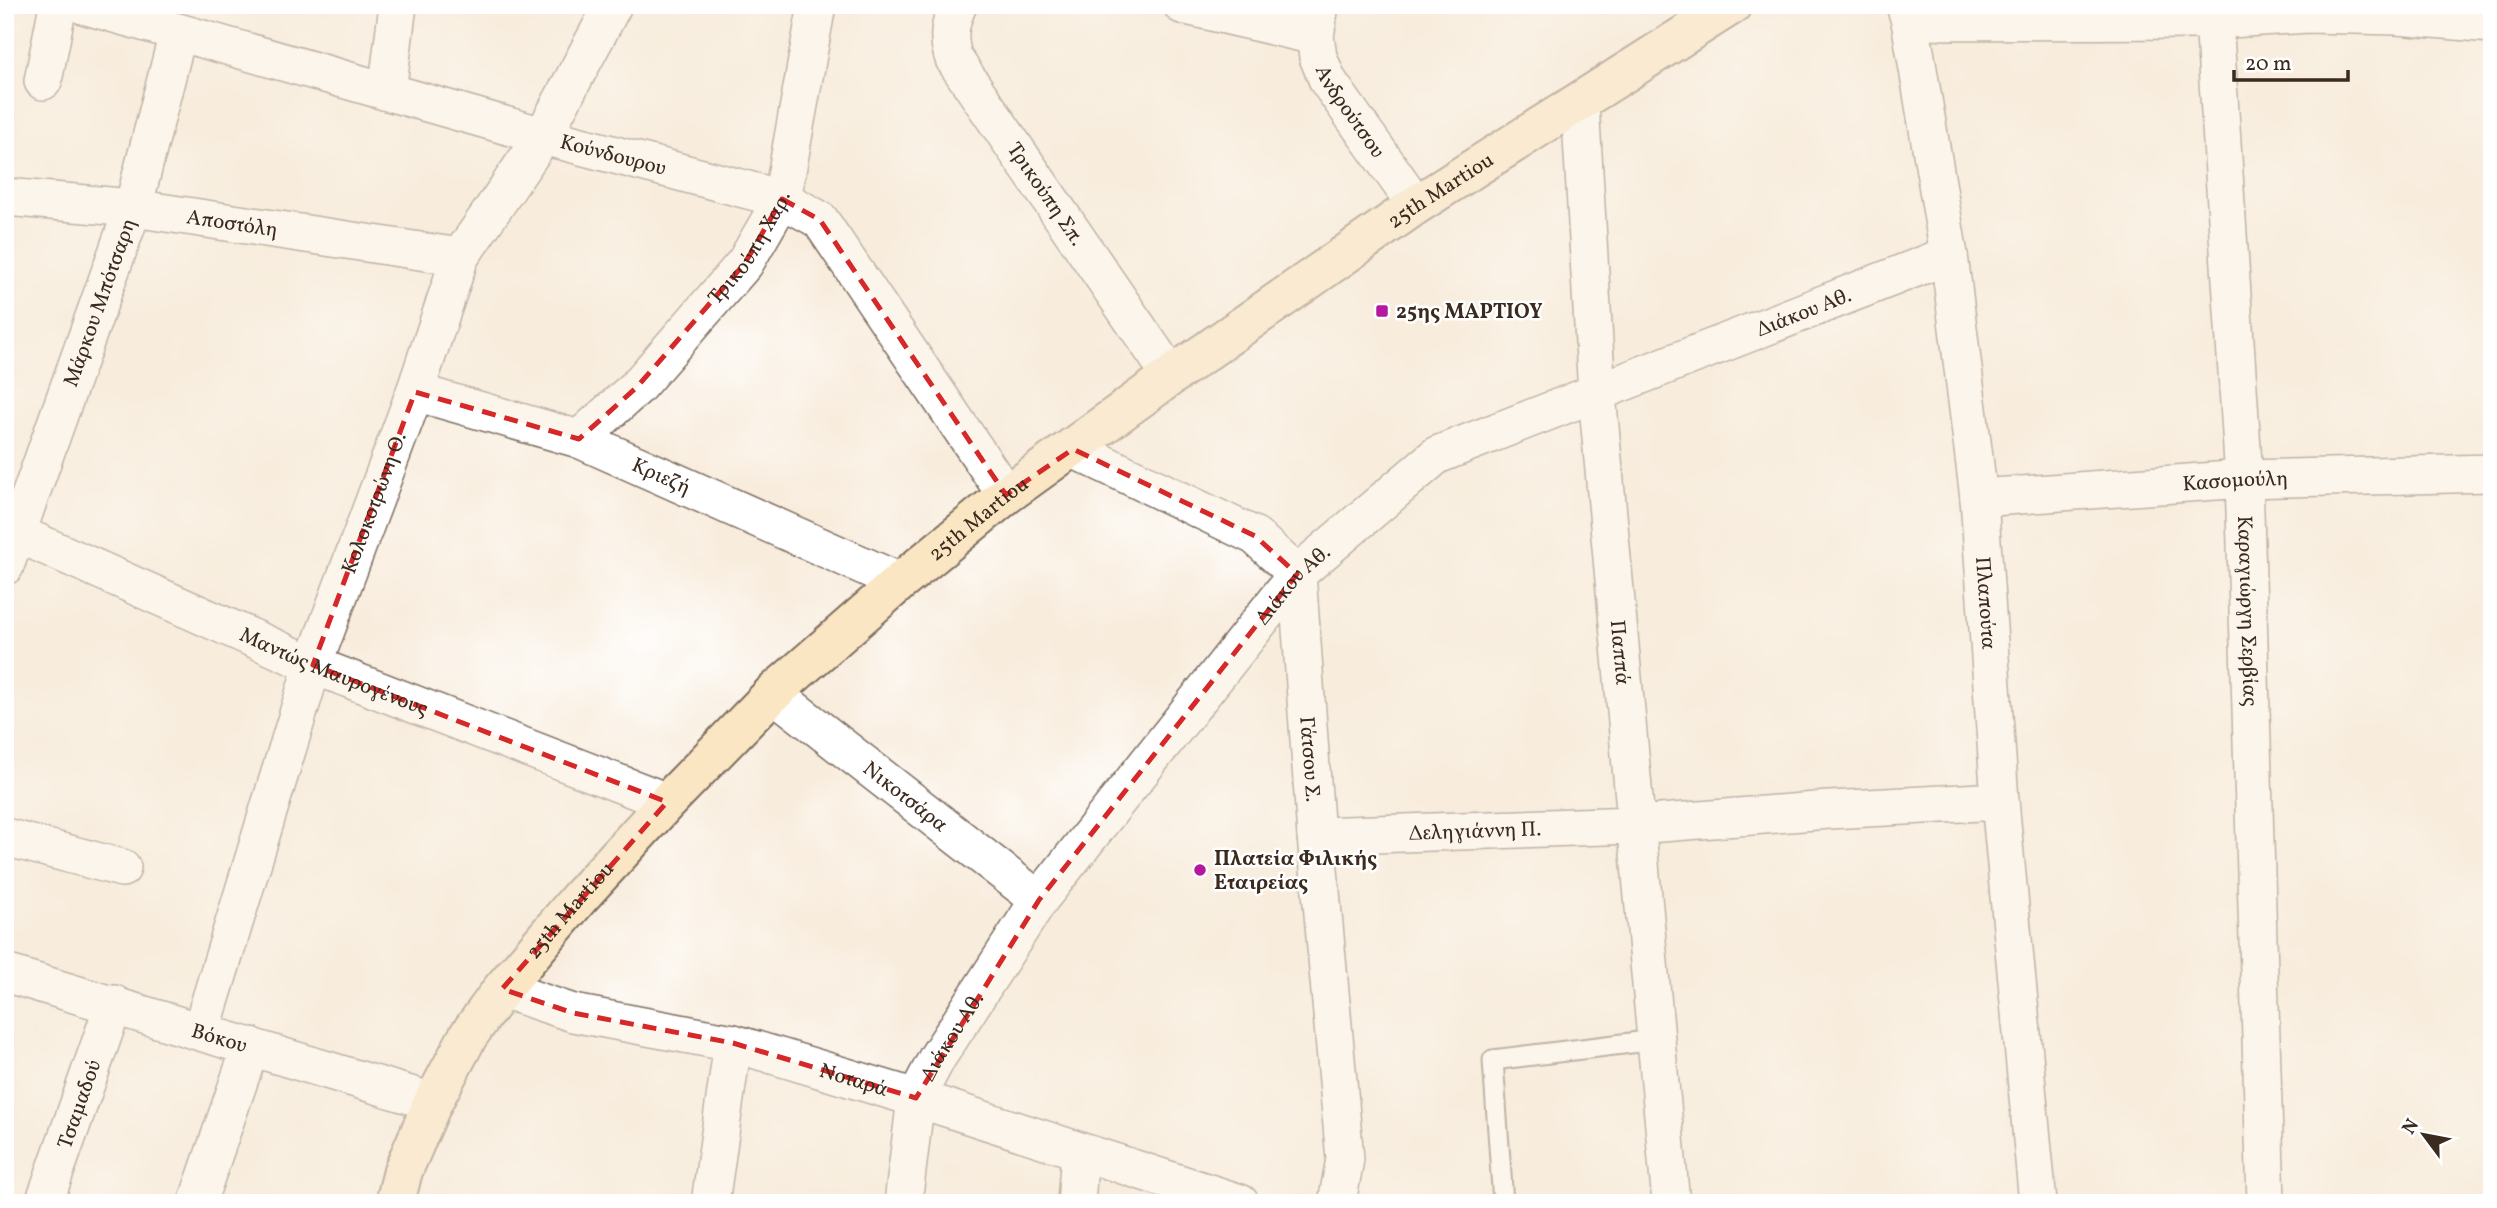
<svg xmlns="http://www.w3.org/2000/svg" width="2497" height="1208" font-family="Vollkorn,serif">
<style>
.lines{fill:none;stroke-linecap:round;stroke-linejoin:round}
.lane-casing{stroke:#7d6e60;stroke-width:23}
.street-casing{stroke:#7d6e60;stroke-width:40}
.secondary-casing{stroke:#7d6e60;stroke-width:42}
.lane{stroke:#fff;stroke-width:19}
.street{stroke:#fff;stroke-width:37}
.secondary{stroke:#fbe6c4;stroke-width:38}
.marked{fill:none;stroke:#d62828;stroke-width:5;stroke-dasharray:14 9;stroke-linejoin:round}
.poi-dot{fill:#b5179e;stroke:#fff;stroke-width:2.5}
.labels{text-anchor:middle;stroke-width:5;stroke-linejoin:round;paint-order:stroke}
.street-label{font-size:21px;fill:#3b2a1e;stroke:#fff}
.poi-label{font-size:21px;font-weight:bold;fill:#3b2a1e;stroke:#fff;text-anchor:start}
</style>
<rect width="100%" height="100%" fill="#fff"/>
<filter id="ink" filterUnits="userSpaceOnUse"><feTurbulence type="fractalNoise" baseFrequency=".0143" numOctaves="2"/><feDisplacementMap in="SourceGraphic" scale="14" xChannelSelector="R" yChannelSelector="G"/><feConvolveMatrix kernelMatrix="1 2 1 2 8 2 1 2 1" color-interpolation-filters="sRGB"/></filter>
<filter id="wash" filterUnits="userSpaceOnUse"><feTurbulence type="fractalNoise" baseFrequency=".00686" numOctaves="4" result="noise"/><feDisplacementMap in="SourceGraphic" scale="28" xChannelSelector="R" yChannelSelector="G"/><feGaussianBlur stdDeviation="1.57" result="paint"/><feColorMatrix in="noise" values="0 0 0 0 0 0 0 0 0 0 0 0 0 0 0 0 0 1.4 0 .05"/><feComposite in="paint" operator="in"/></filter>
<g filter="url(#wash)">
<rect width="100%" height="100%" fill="#f8ecdc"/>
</g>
<g filter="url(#ink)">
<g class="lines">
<defs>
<polyline id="lane" points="1503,1203 1493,1060 1655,1040"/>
<g id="street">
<path id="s1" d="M83,5L543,136L782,199L820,220L1006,495"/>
<path id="s2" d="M958,5C949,25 947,39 954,59L1171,376"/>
<polyline points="1182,5 1315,36"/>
<path id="s3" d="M1320,5L1315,36L1318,57L1328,81L1416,205"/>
<path id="s4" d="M1905,5L1910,21L1949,255L1979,498L2000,801L2038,1203"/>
<path id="s5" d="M2214,20L2244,479L2266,1203"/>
<polyline points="1910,21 2214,20 2308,14 2397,16 2492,24"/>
<polyline points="43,81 58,5"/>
<polyline points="387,92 398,5"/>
<path id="s6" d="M1580,103L1597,394L1671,1203"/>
<path id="s7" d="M5,197L133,208L460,257"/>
<path id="s8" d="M415,392L579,439L900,582"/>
<path id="s9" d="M579,439L637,387L745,263L782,199L817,5"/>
<path id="s10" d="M1073,449L1255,536L1297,574L1316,836L1345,1159L1337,1203"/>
<path id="s11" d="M1979,498L2244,479L2492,473"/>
<path id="s12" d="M5,528L313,665L667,802"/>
<path id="s13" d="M5,566L133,208L178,33"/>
<path id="s14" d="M773,693L1039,900"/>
<path id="s15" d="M1316,836L1635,825L1829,810L2000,801"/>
<polyline points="5,837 122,868"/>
<path id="s16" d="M5,973L433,1102"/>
<path id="s17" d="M502,989L573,1013L733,1043L916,1098L1240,1203"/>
<path id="s18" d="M201,1031L313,665L415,392L460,257L543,136L613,5"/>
<path id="s19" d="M44,1203L114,1004"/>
<polyline points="197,1203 251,1046"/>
<polyline points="710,1203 733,1043"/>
<path id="s20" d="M903,1203L916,1098L937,1058L1039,900L1297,574L1437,455L1949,255"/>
<polyline points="1076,1203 1080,1152"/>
</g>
<g id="secondary">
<path id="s21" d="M395,1203L403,1171L433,1102L468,1036L502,989L579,898L667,802L773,693L900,582L1006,495L1171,376L1416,205L1732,5"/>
</g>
</defs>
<!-- lane casing -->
<use href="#lane" class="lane-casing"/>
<!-- street casing -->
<use href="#street" class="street-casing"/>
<!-- secondary casing -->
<use href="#secondary" class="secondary-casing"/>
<!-- lane -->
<use href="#lane" class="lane"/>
<!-- street -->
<use href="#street" class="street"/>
<!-- secondary -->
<use href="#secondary" class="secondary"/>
</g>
</g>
<!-- marked area -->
<path d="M0 0H2497V1208H0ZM782,199L820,220L1006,495L1073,449L1255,536L1297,574L1039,900L916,1098L733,1043L573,1013L502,989L667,802L313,665L415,392L579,439L637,387L745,263Z" fill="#f8ecdc" fill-opacity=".55" fill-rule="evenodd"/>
<path class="marked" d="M782,199L820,220L1006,495L1073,449L1255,536L1297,574L1039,900L916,1098L733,1043L573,1013L502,989L667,802L313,665L415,392L579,439L637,387L745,263Z"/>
<!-- markers -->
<g class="poi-dot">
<rect x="1375" y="304" width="14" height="14" rx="3.5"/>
<circle cx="1200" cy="870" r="7"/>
</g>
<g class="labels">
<!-- street labels -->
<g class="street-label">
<text dy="7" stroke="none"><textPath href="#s3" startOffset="116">Ανδρούτσου</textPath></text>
<text dy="7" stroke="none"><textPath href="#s1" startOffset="551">Κούνδουρου</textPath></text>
<text dy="7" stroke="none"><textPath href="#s21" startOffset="1479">25th Martiou</textPath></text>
<text dy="7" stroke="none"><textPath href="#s2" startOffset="219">Τρικούπη Σπ.</textPath></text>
<text dy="7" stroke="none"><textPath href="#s7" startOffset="229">Αποστόλη</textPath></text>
<text dy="7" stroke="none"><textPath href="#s9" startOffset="257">Τρικούπη Χαρ.</textPath></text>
<text dy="7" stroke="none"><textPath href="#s13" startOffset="280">Μάρκου Μπότσαρη</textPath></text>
<text dy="7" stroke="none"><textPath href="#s20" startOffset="1332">Διάκου Αθ.</textPath></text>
<text dy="7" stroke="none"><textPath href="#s8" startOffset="261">Κριεζή</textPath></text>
<text dy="7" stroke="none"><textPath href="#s11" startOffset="257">Κασομούλη</textPath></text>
<text dy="7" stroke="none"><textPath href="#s18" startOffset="556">Κολοκοτρώνη Θ.</textPath></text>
<text dy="7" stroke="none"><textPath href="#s21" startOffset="912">25th Martiou</textPath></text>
<text dy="7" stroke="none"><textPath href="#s20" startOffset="744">Διάκου Αθ.</textPath></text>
<text dy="7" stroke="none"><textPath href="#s4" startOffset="604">Πλαπούτα</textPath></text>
<text dy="7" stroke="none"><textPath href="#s5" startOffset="592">Καραγιώργη Σερβίας</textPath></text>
<text dy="7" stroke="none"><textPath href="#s6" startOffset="551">Παππά</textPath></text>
<text dy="7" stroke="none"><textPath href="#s12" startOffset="359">Μαντώς Μαυρογένους</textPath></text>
<text dy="7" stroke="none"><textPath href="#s10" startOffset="444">Γάτσου Σ.</textPath></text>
<text dy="7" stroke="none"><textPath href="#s14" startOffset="168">Νικοτσάρα</textPath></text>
<text dy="7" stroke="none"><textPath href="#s15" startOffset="159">Δεληγιάννη Π.</textPath></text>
<text dy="7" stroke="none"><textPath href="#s21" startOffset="345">25th Martiou</textPath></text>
<text dy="7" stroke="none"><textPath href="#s16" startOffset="224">Βόκου</textPath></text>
<text dy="7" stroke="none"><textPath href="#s20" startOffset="177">Διάκου Αθ.</textPath></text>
<text dy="7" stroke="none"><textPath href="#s17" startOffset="364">Νοταρά</textPath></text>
<text dy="7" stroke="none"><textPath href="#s19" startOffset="105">Τσαμαδού</textPath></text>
</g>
<!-- poi labels -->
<g class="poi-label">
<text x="1396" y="318">25ης ΜΑΡΤΙΟΥ</text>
<text x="1214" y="865">Πλατεία Φιλικής<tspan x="1214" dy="24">Εταιρείας</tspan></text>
</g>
</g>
<!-- margin -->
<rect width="2497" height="1208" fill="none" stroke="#fff" stroke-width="28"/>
<!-- north arrow -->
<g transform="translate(2424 1135) rotate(302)" stroke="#ffffff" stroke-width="5" paint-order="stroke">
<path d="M0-5L12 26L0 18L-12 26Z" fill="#3b2a1e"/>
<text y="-10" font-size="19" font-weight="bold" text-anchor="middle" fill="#3b2a1e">N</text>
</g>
<!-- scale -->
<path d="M2234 70v10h114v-10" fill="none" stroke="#3b2a1e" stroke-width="3.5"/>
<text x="2245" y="70" font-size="21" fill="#3b2a1e" stroke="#ffffff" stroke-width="5" paint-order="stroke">20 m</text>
</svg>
